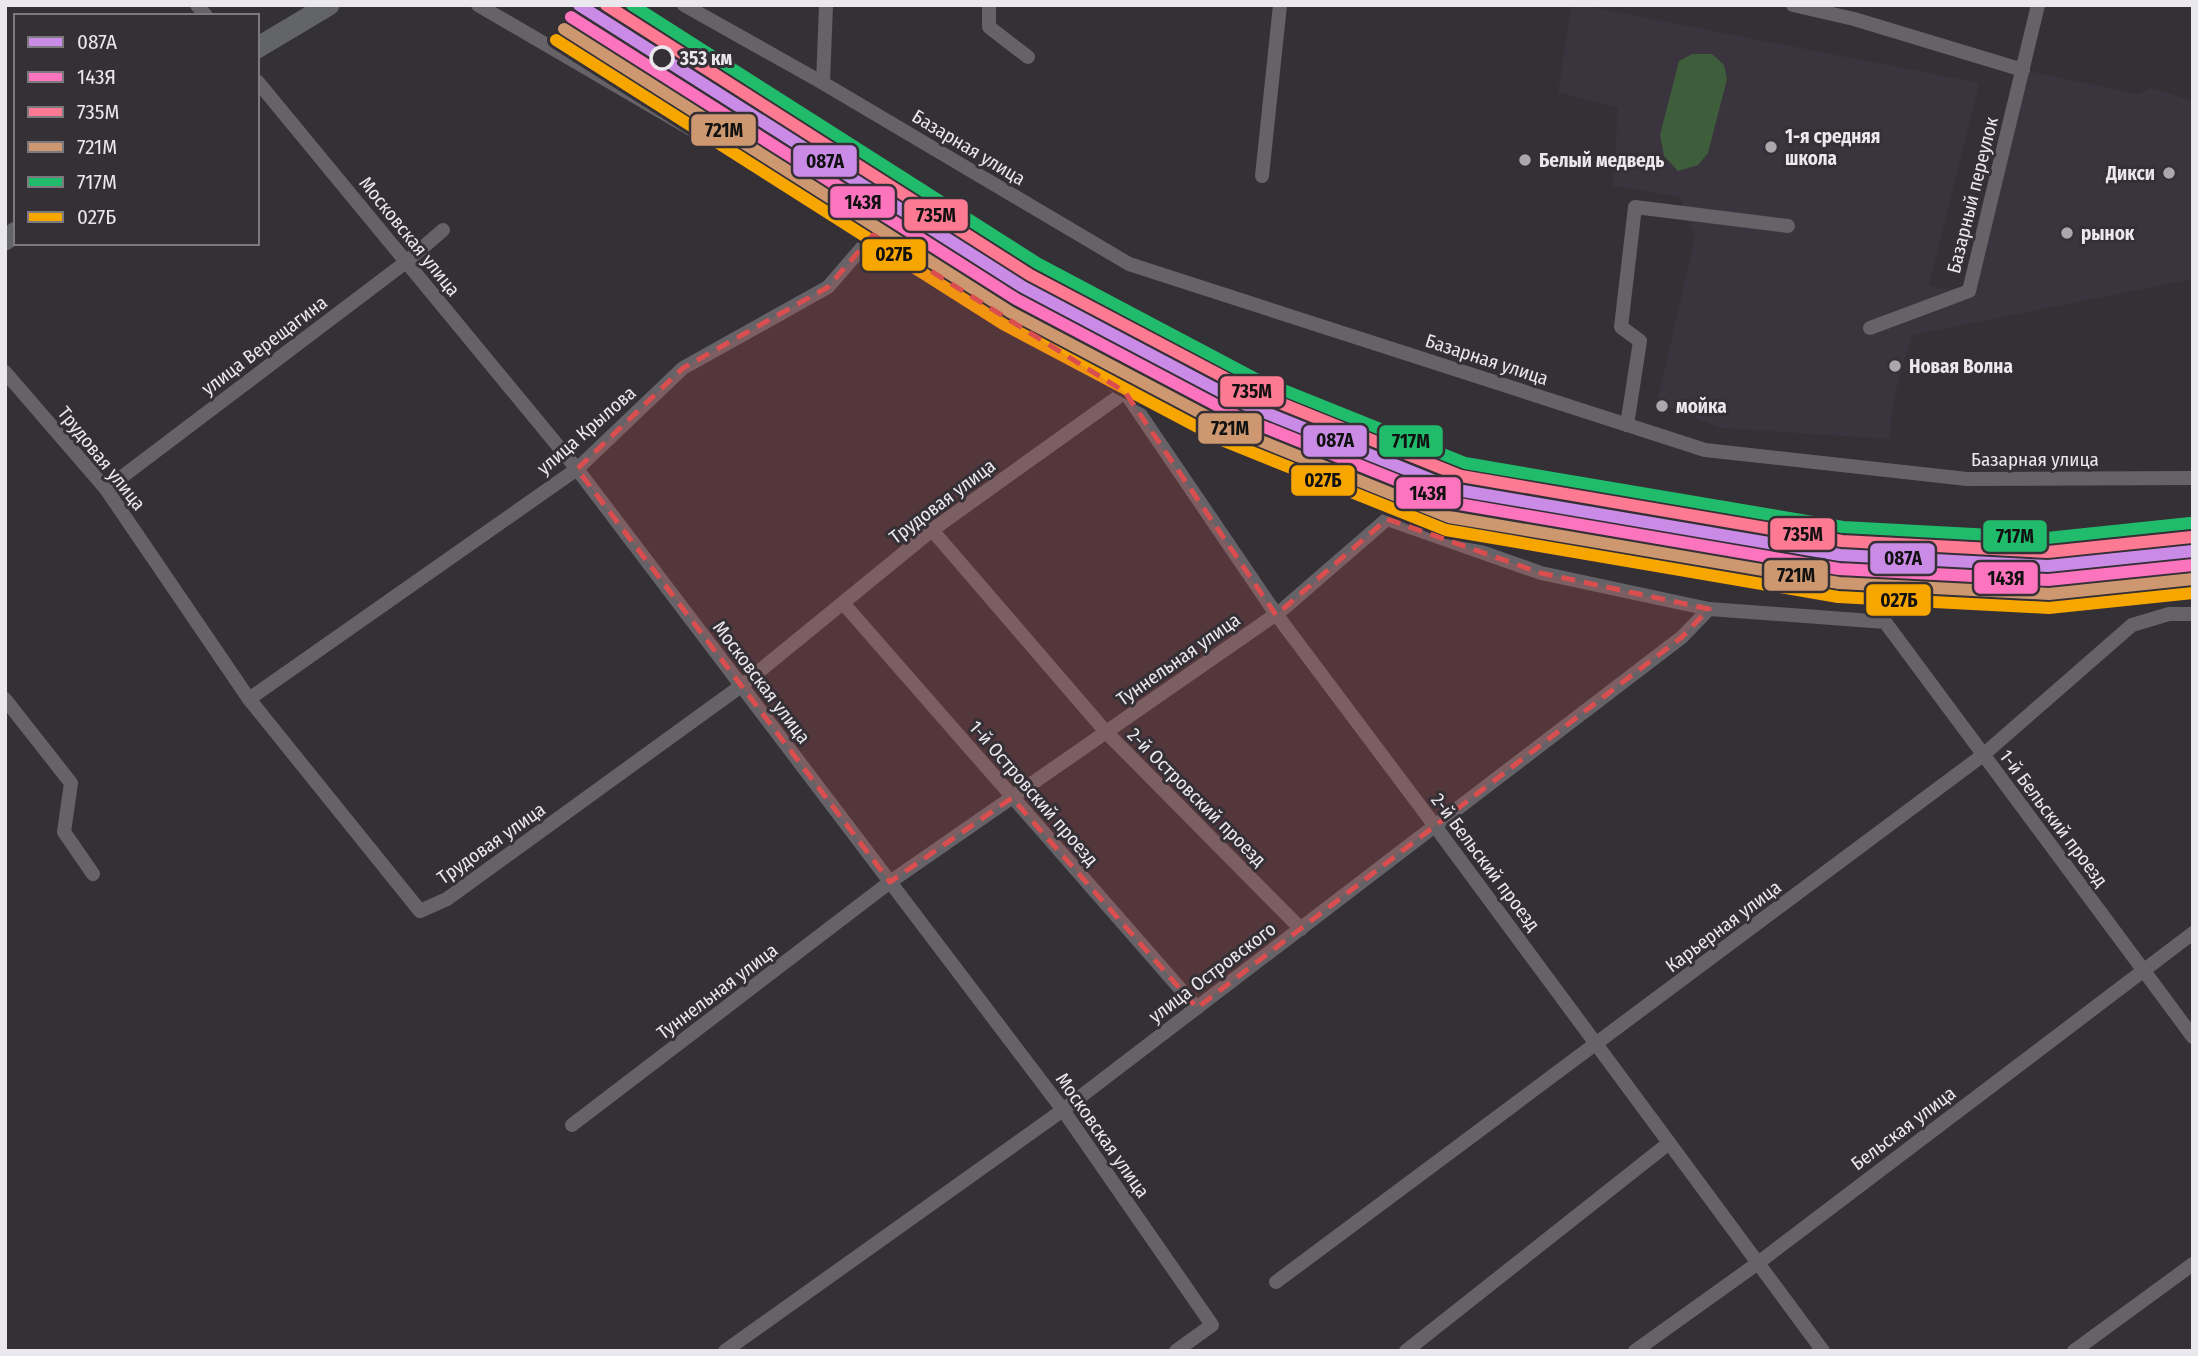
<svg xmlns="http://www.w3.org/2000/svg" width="2198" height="1356" font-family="'Fira Sans Condensed',sans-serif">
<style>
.built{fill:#3a343f}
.green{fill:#3e5d3a}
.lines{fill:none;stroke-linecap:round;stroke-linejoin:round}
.street{stroke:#656367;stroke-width:14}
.secondary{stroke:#636465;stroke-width:21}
.rail-1-casing{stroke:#343036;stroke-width:18}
.rail-2-casing{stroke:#343036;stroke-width:18}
.rail-3-casing{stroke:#343036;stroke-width:18}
.rail-4-casing{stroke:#343036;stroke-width:18}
.rail-5-casing{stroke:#343036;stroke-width:18}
.rail-6-casing{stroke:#343036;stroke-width:18}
.rail-1{stroke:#ca8be6;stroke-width:12}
.rail-2{stroke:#fc73be;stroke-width:12}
.rail-3{stroke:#fe7a93;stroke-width:12}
.rail-4{stroke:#cd976f;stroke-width:12}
.rail-5{stroke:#20bc6c;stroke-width:12}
.rail-6{stroke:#f7a600;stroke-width:12}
.marked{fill:#da4e4f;fill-opacity:0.2;stroke:#da4e4f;stroke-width:5;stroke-dasharray:14 9;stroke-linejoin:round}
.stop-dot{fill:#343036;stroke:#eae8ec;stroke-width:3.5}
.poi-dot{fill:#aaa8ac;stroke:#343036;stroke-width:2.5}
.labels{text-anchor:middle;stroke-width:6;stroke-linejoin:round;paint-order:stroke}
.stop-label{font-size:19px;font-weight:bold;fill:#eae8ec;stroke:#343036;text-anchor:start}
.poi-label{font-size:19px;font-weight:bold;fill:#eae8ec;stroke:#343036;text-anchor:start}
.street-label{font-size:19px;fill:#eae8ec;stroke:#343036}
.line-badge{stroke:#343036;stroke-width:2.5}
.pale-badge-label{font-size:19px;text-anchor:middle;font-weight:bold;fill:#111}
</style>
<rect width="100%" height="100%" fill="#333135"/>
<!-- built -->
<polygon class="built" points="1572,5 1581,5 1979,83 1929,286 1968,291 2023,70 2138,94 2151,88 2193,101 2193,279 1912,335 1895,394 1889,439 1721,428 1657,403 1695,237 1680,197 1613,186 1618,108 1558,92"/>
<!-- green -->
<polygon class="green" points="1692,54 1712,54 1724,65 1727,79 1708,153 1698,165 1678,171 1664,156 1660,135 1679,61"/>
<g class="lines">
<!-- street -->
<g class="street">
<polyline points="197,5 206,16"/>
<polyline points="478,5 873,235 1125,392 1276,614 1435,826 1823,1351"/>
<polyline points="684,5 823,83"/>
<polyline points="826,5 823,83 1129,264 1705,450 1967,479 2193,478"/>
<polyline points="989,5 989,27 1028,57"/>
<polyline points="1793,5 1854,19 2023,70"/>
<polyline points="257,81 577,469 1063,1110 1212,1325 1176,1351"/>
<polyline points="1262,176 1280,5"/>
<polyline points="1870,328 1969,291 2038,5"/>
<polyline points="5,372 106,489 249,699 420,911 447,899 741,686 932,530 1125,392"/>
<polyline points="1627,425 1640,341 1621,327 1635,207 1788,226"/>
<polyline points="106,489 406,262 443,230"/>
<polyline points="932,530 1106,732 1301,929"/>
<polyline points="843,603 1197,1008"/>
<polyline points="5,699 71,783 64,832 93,874"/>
<polyline points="249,699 577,469 683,368 828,287 873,235"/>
<polyline points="572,1125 890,882 1282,610 1387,519 1541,573 1709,609 1885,622 2193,1037"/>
<polyline points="1276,1282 1983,755 2132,625 2169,614 2193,614"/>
<polyline points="725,1351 1063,1110 1682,637 1709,609"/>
<polyline points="1406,1351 1669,1143"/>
<polyline points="1635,1351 1758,1263 2193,933"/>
<polyline points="2074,1351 2193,1264"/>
</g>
<!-- secondary -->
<g class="secondary">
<polyline points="257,48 329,5"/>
<polyline points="5,240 16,232"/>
</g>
<defs>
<polyline id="rail-1" points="579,5 1023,287 1244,404 1457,490 1840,555 2048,566 2193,551"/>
<polyline id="rail-2" points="571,17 1016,299 1237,416 1453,503 1839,569 2048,580 2193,565"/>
<polyline id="rail-3" points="606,5 1030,275 1250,391 1461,476 1842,541 2048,552 2192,537"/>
<polyline id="rail-4" points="564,29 1010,312 1231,429 1449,517 1839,583 2049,594 2193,579"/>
<polyline id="rail-5" points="632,5 1037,263 1256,379 1465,463 1843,527 2047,538 2190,523"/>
<polyline id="rail-6" points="556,40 1003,324 1224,441 1446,530 1838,597 2049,608 2193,593"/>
</defs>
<!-- rail-1 casing -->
<use href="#rail-1" class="rail-1-casing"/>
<!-- rail-2 casing -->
<use href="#rail-2" class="rail-2-casing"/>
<!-- rail-3 casing -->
<use href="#rail-3" class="rail-3-casing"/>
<!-- rail-4 casing -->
<use href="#rail-4" class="rail-4-casing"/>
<!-- rail-5 casing -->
<use href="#rail-5" class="rail-5-casing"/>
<!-- rail-6 casing -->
<use href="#rail-6" class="rail-6-casing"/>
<!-- rail-1 -->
<use href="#rail-1" class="rail-1"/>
<!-- rail-2 -->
<use href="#rail-2" class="rail-2"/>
<!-- rail-3 -->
<use href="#rail-3" class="rail-3"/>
<!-- rail-4 -->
<use href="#rail-4" class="rail-4"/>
<!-- rail-5 -->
<use href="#rail-5" class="rail-5"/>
<!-- rail-6 -->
<use href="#rail-6" class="rail-6"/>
</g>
<!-- marked area -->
<path class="marked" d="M873,235L1125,392L1276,615L1387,519L1541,573L1709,609L1682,637L1197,1008L1012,798L890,882L577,469L683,368L828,287Z"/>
<!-- markers -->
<circle class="stop-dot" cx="662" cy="58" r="11"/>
<g class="poi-dot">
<circle cx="1771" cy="147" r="7"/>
<circle cx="1525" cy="160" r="7"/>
<circle cx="2169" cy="173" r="7"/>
<circle cx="2067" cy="233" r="7"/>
<circle cx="1895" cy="366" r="7"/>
<circle cx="1662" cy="406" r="7"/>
</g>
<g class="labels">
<!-- stop labels -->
<g class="stop-label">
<text x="680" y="65">353 км</text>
</g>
<!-- poi labels -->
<g class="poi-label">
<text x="1785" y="143">1-я средняя<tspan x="1785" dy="22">школа</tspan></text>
<text x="1539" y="167">Белый медведь</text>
<text x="2155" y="180" text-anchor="end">Дикси</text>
<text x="2081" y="240">рынок</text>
<text x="1909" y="373">Новая Волна</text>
<text x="1676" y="413">мойка</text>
</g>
<!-- street labels -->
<g class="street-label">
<text transform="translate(969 147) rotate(31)" y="7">Базарная улица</text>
<text transform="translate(1972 195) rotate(-76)" y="7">Базарный переулок</text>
<text transform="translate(410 236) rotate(51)" y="7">Московская улица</text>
<text transform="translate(264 345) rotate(-37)" y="7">улица Верещагина</text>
<text transform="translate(1487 359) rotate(18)" y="7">Базарная улица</text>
<text transform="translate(586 430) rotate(-41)" y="7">улица Крылова</text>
<text transform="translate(102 458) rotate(51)" y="7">Трудовая улица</text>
<text x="2035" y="466">Базарная улица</text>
<text transform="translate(942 501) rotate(-37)" y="7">Трудовая улица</text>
<text transform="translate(1178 659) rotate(-35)" y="7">Туннельная улица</text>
<text transform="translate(762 682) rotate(53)" y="7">Московская улица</text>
<text transform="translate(1034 793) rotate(49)" y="7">1-й Островский проезд</text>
<text transform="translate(1197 797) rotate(45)" y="7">2-й Островский проезд</text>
<text transform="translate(2054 818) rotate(53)" y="7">1-й Бельский проезд</text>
<text transform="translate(491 843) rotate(-35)" y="7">Трудовая улица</text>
<text transform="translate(1486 862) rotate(53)" y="7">2-й Бельский проезд</text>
<text transform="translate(1723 926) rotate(-37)" y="7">Карьерная улица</text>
<text transform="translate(1212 972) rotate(-37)" y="7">улица Островского</text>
<text transform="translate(717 991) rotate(-37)" y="7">Туннельная улица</text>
<text transform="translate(1903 1128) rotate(-37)" y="7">Бельская улица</text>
<text transform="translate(1103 1135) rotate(55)" y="7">Московская улица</text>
</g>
</g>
<g class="line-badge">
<rect x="690" y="113" width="67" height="34" rx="7" fill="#cd976f"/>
<rect x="792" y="144" width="66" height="34" rx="7" fill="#ca8be6"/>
<rect x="829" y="185" width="67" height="34" rx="7" fill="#fc73be"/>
<rect x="903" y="198" width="66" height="34" rx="7" fill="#fe7a93"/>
<rect x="861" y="238" width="66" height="34" rx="7" fill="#f7a600"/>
<rect x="1219" y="375" width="66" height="33" rx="7" fill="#fe7a93"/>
<rect x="1197" y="412" width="66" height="33" rx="7" fill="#cd976f"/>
<rect x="1302" y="424" width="66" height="34" rx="7" fill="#ca8be6"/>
<rect x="1378" y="424" width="66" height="34" rx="7" fill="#20bc6c"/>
<rect x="1290" y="464" width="66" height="33" rx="7" fill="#f7a600"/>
<rect x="1395" y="476" width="67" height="34" rx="7" fill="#fc73be"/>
<rect x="1769" y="517" width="67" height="34" rx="7" fill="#fe7a93"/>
<rect x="1982" y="519" width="66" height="34" rx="7" fill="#20bc6c"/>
<rect x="1869" y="542" width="67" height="33" rx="7" fill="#ca8be6"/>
<rect x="1763" y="559" width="66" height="33" rx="7" fill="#cd976f"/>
<rect x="1973" y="561" width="66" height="34" rx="7" fill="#fc73be"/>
<rect x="1865" y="583" width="67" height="34" rx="7" fill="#f7a600"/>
</g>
<g class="pale-badge-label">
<text x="724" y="137">721М</text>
<text x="825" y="168">087А</text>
<text x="863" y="209">143Я</text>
<text x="936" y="222">735М</text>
<text x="894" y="261">027Б</text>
<text x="1252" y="398">735М</text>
<text x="1230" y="435">721М</text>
<text x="1335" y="447">087А</text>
<text x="1411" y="448">717М</text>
<text x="1323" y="487">027Б</text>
<text x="1428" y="500">143Я</text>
<text x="1803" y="541">735М</text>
<text x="2015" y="543">717М</text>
<text x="1903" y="565">087А</text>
<text x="1796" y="582">721М</text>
<text x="2006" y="585">143Я</text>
<text x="1899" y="607">027Б</text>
</g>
<!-- border -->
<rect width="2198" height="1356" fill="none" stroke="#eae8ec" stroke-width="14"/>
<!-- legend -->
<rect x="14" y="14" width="245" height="231" fill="#343036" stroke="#7d7a7f" stroke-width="2"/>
<rect x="28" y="37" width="35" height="10" fill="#ca8be6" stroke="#7d7a7f" stroke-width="2"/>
<text x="77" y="49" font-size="21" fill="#eae8ec">087А</text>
<rect x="28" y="72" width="35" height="10" fill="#fc73be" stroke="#7d7a7f" stroke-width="2"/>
<text x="77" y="84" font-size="21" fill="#eae8ec">143Я</text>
<rect x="28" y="107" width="35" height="10" fill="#fe7a93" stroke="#7d7a7f" stroke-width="2"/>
<text x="77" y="119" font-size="21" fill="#eae8ec">735М</text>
<rect x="28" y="142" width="35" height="10" fill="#cd976f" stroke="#7d7a7f" stroke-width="2"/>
<text x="77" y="154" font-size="21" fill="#eae8ec">721М</text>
<rect x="28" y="177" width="35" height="10" fill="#20bc6c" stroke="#7d7a7f" stroke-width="2"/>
<text x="77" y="189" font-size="21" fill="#eae8ec">717М</text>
<rect x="28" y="212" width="35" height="10" fill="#f7a600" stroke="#7d7a7f" stroke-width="2"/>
<text x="77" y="224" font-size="21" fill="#eae8ec">027Б</text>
</svg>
